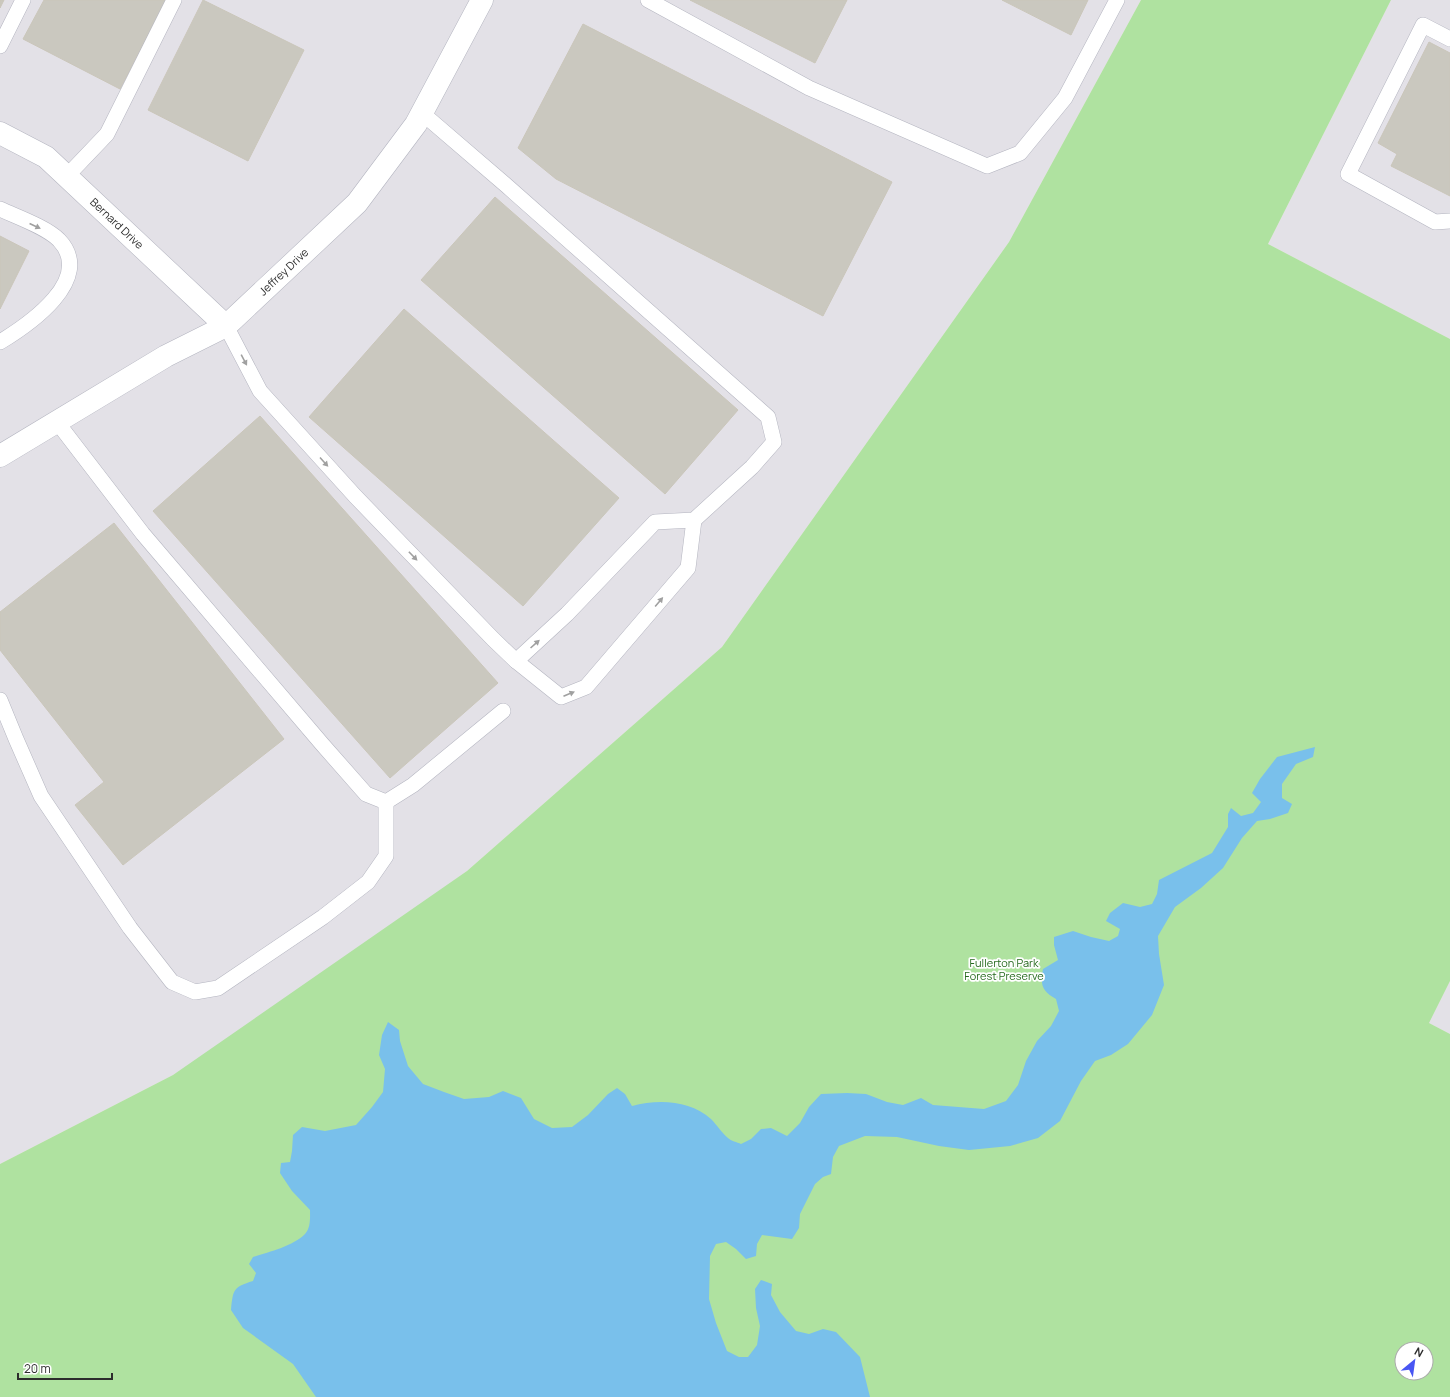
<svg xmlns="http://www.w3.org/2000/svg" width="1450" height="1397" font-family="Manrope,sans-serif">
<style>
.industrial{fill:#e3e1e7}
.green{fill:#afe2a0;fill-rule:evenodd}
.water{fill:#79c0eb}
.building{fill:#cac8bf;stroke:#cac6ba}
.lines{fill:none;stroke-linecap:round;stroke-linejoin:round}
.lane-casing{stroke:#b4b5c0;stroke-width:16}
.street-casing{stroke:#b4b5c0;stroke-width:23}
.lane{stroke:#fff;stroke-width:15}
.street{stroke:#fff;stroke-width:22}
.oneway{fill:#a0a0a0}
.labels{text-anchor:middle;stroke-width:3.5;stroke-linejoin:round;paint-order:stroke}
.street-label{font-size:11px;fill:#2d2d2d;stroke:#fff}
.park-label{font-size:11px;fill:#266a1e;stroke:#fff}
</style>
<rect width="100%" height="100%" fill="#eeeae1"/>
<!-- industrial -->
<g class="industrial">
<polygon points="0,0 1141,0 1009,242 722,647 467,871 262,1021 173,1075 0,1164"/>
<polygon points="1391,0 1450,0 1450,339 1268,244"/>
<polygon points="1450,981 1450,1034 1429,1023"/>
</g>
<!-- green -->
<path class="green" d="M1141,0H1391L1268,244L1450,339V981L1429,1023L1450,1034V1397H0V1164L173,1075L467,871L722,647L1009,242ZM1402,1349H1426V1373H1402Z"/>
<!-- water -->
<path class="water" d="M1315,747L1313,757L1296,764L1282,784V798L1292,804L1288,813L1270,819L1257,821L1242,838L1223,868L1201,888L1175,907L1158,936L1159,954L1164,985L1152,1015L1128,1044L1111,1055L1095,1061L1081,1081L1060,1121L1038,1138L1010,1146L969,1150L939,1146L897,1137L865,1136L839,1146L833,1157L831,1174L823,1177L815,1184L800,1214L799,1228L792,1239L762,1235L757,1244L756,1256L746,1259L736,1249L726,1242L716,1244L710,1256L709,1299L716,1323L727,1351L739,1357H748L757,1345L760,1326L756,1308L755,1289L761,1280L772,1284L771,1295L780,1312L796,1331L809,1334L823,1329L836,1332L860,1357L870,1397H316L293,1364L243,1328L231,1310C233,1290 233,1287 253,1281L256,1273L249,1264L253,1257C269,1252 293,1246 305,1234C311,1228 310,1217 310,1210L292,1191L280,1173L281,1163L290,1162L292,1151L293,1135L302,1127L325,1131L356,1125L372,1107L383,1092L385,1069L379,1055L382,1035L388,1022L399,1030L400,1041L408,1066L423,1084L444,1092L464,1099L489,1097L503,1091L521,1098L534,1119L552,1128L572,1127L588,1115L608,1094L617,1088L625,1094L632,1106C658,1099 690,1100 711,1119C717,1125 721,1132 728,1138C731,1141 737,1142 741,1144L751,1139L761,1129L771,1128L787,1136L800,1123L809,1107L821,1094L847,1093L866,1094L887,1102L903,1105L921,1098L933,1105L984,1109L1006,1101L1018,1085L1026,1061L1037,1041L1051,1026L1059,1011L1056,999C1042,991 1040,985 1043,969L1058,960L1054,945V937L1073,931L1091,937L1109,941L1118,936L1120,929L1106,921L1110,913L1123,903L1140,907L1152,904L1157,894L1159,880L1212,853L1228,827V814L1231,808L1241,816L1253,813L1261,802L1252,793L1260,779L1277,757Z"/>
<!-- building -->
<g class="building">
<polygon points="0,0 4,0 0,8"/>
<polygon points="44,0 166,0 120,89 23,39"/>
<polygon points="203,0 304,50 248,161 148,110"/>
<polygon points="690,0 847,0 815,63"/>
<polygon points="1002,0 1088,0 1071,35"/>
<polygon points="583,24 892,182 823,316 556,179 518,148"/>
<polygon points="1429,42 1450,53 1450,196 1391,166 1397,154 1378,143"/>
<polygon points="495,197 738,410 665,494 421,280"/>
<polygon points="0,236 29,251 0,309"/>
<polygon points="404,309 619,498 523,606 309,417"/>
<polygon points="260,416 498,683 390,778 153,511"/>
<polygon points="114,523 284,739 123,865 75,805 104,782 0,650 0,612"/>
</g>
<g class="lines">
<defs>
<g id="lane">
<polyline points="648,0 809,88 987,166 1020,153 1065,98 1117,0"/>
<polyline points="1450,39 1423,25 1348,174 1435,222 1450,221"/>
<polyline points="0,46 23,0"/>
<polyline points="67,176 107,134 174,0"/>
<path d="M0,209C17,217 46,227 59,240C96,279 28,325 0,342"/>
<polyline points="226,326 260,391 355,496 493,639 516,661 567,614 655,522 694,520 752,467 774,442 768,417 507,186 422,113"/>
<polyline points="57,422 143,534 322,744 366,794 386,802 413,785 503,711"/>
<polyline points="516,661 561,697 586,687 688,568 694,520"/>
<polyline points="0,700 16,739 41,796 130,928 172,982 195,992 218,988 323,917 368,882 386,856 386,802"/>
</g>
<g id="street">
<path id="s1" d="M0,133L46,157L226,326"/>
<path id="s2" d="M0,456L166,356L226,326L357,203L416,124L482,0"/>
</g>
</defs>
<!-- lane casing -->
<use href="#lane" class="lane-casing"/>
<!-- street casing -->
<use href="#street" class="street-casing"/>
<!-- lane -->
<use href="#lane" class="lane"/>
<!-- street -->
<use href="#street" class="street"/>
</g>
<!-- one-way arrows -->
<defs><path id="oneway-solid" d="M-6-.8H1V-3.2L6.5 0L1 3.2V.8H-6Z"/></defs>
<g class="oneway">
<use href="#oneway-solid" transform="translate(35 226) rotate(25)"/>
<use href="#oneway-solid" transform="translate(244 360) rotate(62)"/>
<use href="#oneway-solid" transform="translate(324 462) rotate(48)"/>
<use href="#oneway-solid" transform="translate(413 556) rotate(46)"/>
<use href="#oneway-solid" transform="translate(659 602) rotate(-50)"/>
<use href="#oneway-solid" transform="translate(535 644) rotate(-42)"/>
<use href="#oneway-solid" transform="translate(569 694) rotate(-23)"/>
</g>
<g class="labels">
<!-- street labels -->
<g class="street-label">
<text dy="4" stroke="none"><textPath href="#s1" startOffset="149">Bernard Drive</textPath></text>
<text dy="4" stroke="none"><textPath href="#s2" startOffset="340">Jeffrey Drive</textPath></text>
</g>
<!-- park labels -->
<g class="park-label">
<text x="1004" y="967">Fullerton Park<tspan x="1004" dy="13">Forest Preserve</tspan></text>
</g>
</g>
<!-- north arrow -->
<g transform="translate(1414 1361) rotate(29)"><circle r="19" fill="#ffffff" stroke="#ababab"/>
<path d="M0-3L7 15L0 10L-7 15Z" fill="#4956f3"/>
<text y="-6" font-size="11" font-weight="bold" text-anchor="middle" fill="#2d2d2d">N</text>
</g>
<!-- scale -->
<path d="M18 1373v6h94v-6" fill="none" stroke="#2d2d2d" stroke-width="2"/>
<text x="24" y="1373" font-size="12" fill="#2d2d2d" stroke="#ffffff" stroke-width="3" paint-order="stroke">20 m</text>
</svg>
